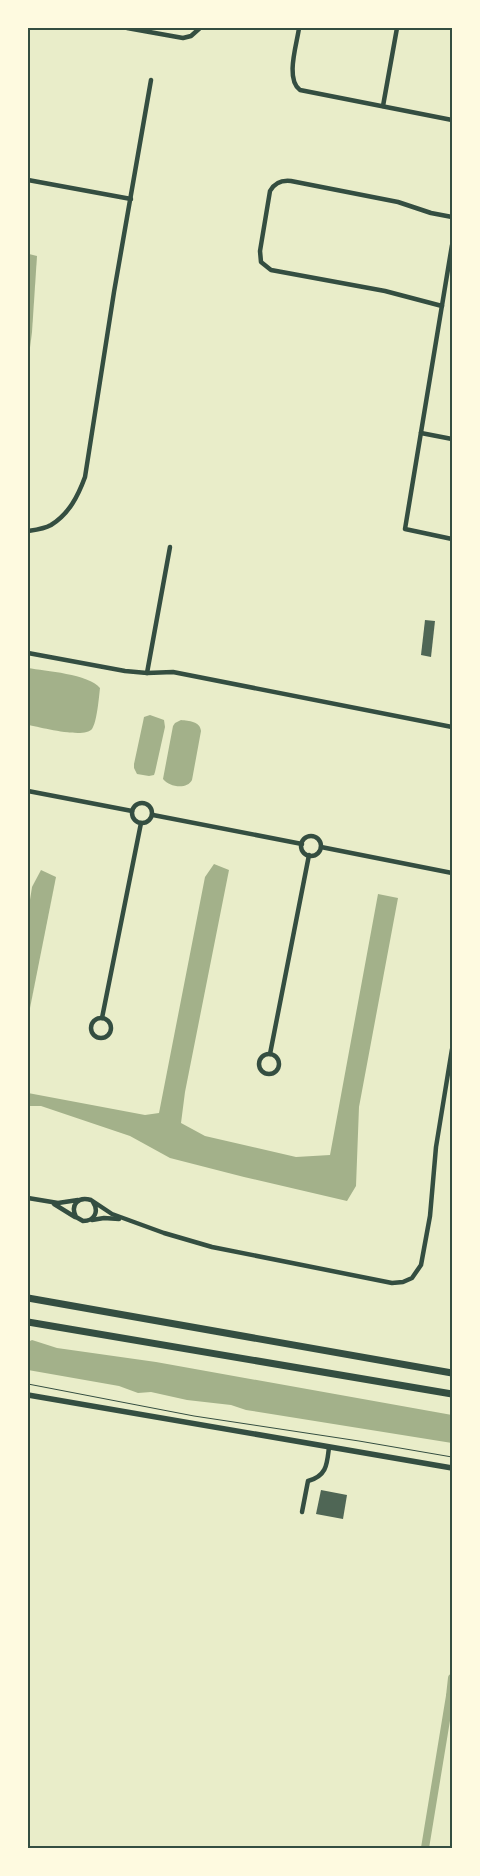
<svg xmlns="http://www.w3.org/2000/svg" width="480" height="1876" font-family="Karla,sans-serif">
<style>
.water{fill:#a3b18a}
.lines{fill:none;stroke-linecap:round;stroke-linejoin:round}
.canal{stroke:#a3b18a;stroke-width:8}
.building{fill:#4f6655}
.path{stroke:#344e41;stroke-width:1}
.minor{stroke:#344e41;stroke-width:4.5}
.tertiary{stroke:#344e41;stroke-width:5.5}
.primary{stroke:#344e41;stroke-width:7}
.neatline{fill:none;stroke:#344e41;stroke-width:2}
</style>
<rect width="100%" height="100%" fill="#e9edc9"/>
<!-- water -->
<g class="water">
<polygon points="29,254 37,256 32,332 28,363 28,256"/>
<path d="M28,668C45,671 89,674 100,688C99,697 97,722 92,729C84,739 40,727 28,725Z"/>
<polygon points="150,715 164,720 165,727 155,772 154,775 149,776 137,774 134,768 134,764 143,722 144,717"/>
<path d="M181,720C189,721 200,721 201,731L192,780C187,790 169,787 163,779L173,726L175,723Z"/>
<polygon points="214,864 229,870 185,1092 181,1123 205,1136 296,1157 330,1155 378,894 398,898 359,1107 356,1186 347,1201 244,1177 170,1158 130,1136 41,1106 28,1106 28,1093 145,1115 159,1113 205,877"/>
<polygon points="41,870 56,877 28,1018 28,913 32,887"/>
<polygon points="32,1340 57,1348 156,1362 452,1415 452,1443 246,1410 231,1405 187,1400 151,1392 138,1393 119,1386 28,1370 28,1342"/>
</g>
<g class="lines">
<!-- canal -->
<g class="canal">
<polyline points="452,1678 450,1696 452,1697"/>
<polyline points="425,1848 450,1696"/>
</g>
</g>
<!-- building -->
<g class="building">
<polygon points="425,620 435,621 431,657 421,655"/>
<polygon points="321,1490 347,1495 343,1519 316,1514"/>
</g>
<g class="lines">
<!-- path -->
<polyline class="path" points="28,1384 194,1416 359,1441 452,1457"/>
<!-- minor -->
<g class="minor">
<polyline points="127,28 183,38 191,36 200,28"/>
<path d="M299,28C297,44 285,79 300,90L452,120"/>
<polyline points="383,106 397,28"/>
<polyline points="28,180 131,199"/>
<polyline points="452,245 405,529 452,539"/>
<path d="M442,306L385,291L271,270L261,262L260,251L270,191C275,182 282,180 291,181L398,202L431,213L452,217"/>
<polyline points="421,433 452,439"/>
<path d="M28,531C35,530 44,529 51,525C69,514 78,496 85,477L114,292L151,80"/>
<polyline points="28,653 125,671 147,673 173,672 452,727"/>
<polyline points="147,673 170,547"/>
<polyline points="28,791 132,811"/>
<circle cx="142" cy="813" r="10"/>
<polyline points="153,815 302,844"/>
<circle cx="311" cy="846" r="10"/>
<polyline points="321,847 452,873"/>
<circle cx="101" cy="1028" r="10"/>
<polyline points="102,1018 141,823"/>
<polyline points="270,1054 309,855"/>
<circle cx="269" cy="1064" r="10"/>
<polyline points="28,1198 58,1203 78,1200"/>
<path d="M93,1202C99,1211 95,1221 83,1221L76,1217C70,1205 78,1196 91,1200L112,1214L164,1233L212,1247L392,1283L403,1282L412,1278L421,1265L430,1216L436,1147L452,1049"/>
<polyline points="54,1204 75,1217"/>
<polyline points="92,1220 104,1218 119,1219"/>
<path d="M302,1512L308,1481C327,1476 327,1464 329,1447"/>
</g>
<!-- tertiary -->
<polyline class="tertiary" points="28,1395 452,1468"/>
<!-- primary -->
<g class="primary">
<polyline points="28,1298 452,1373"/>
<polyline points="28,1322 452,1394"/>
</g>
</g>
<!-- border -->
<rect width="480" height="1876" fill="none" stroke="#fefae0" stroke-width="58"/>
<rect x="29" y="29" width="422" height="1818" class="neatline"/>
</svg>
